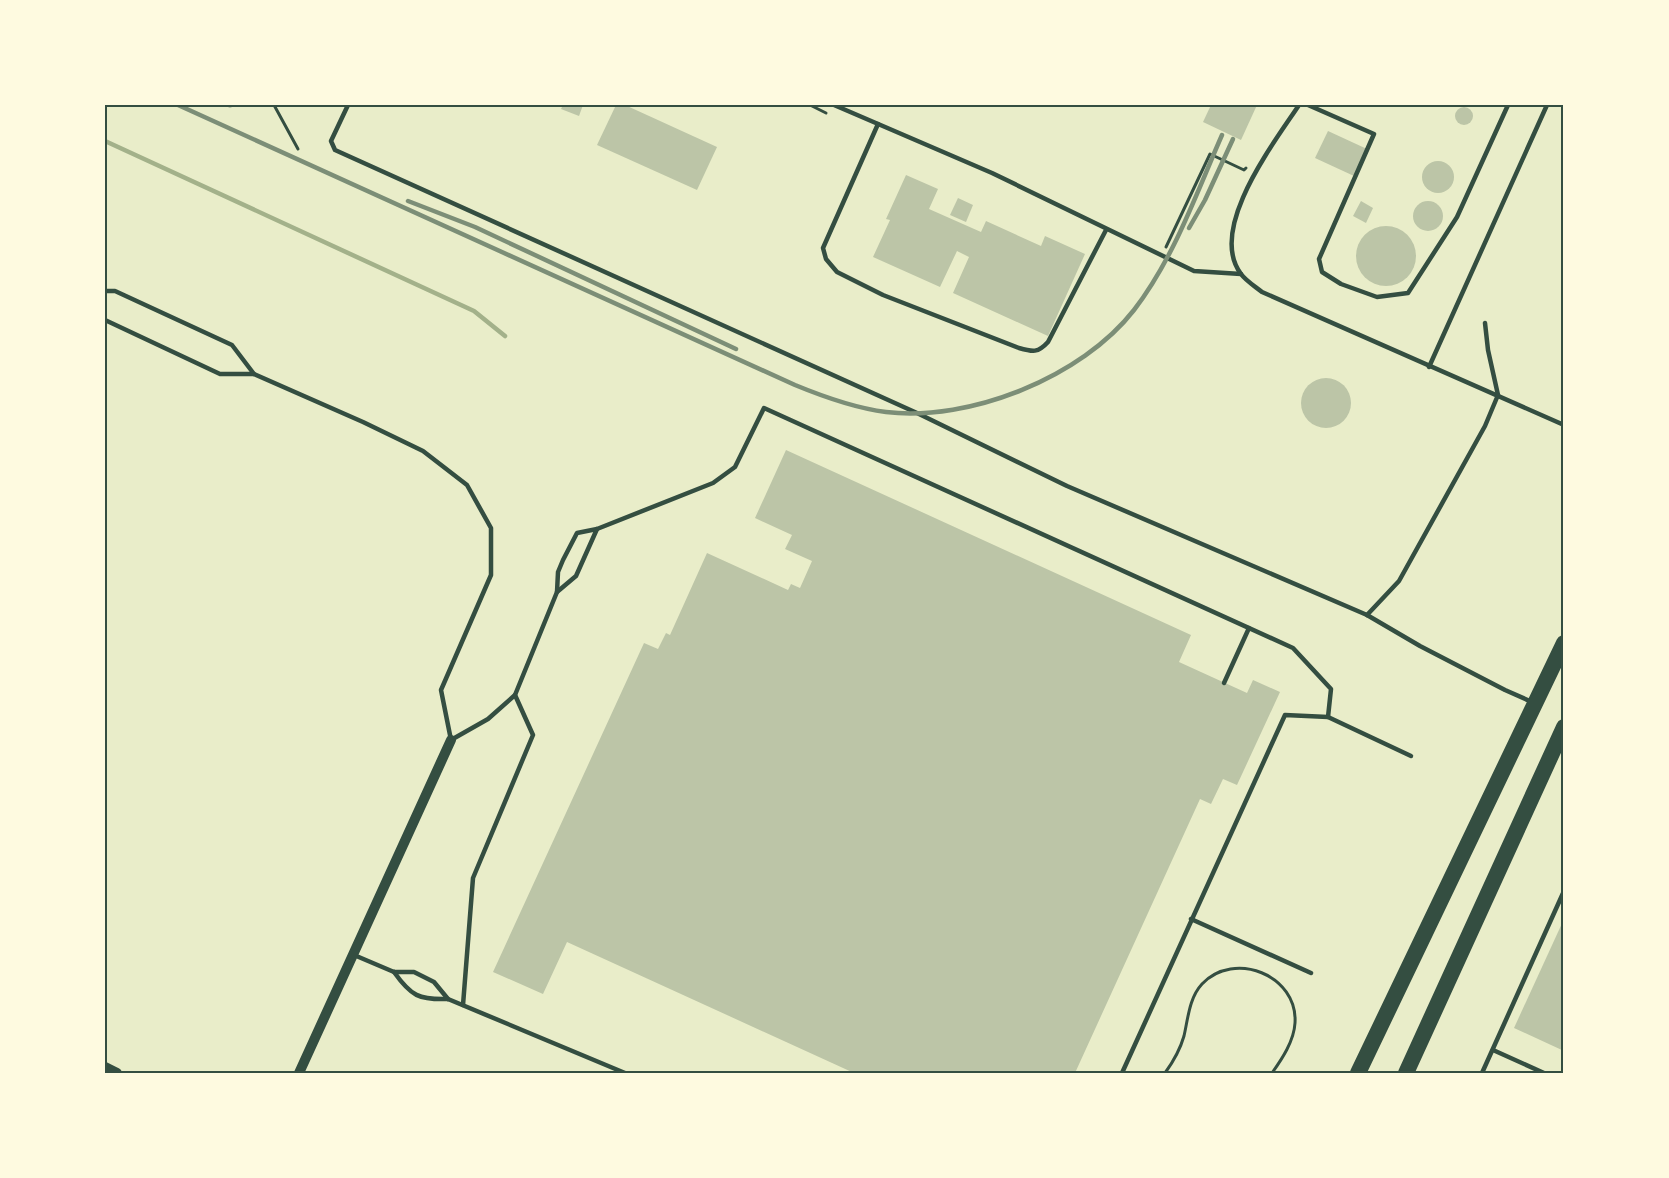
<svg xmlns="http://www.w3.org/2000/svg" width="1669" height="1178" font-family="Raleway,sans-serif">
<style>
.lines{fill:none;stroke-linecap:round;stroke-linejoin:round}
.stream{stroke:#a3b18a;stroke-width:4.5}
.building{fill:#bcc5a7}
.path{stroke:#344e41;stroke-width:3}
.service{stroke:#344e41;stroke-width:4.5}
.tertiary{stroke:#344e41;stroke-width:10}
.trunk{stroke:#344e41;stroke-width:16}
.rail{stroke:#7c8e77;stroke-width:4.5}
.neatline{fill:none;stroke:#344e41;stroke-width:2}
</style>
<rect width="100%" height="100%" fill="#e9edc9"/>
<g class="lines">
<!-- stream -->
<polyline class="stream" points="105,141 474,311 505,336"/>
</g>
<!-- building -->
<g class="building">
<polygon points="563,105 583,105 579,116 561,109"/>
<polygon points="616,105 625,105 717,147 697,190 597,145"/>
<polygon points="1211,105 1257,105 1241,140 1203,122"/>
<circle cx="1464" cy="116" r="9"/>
<polygon points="1328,131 1367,149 1354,176 1315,158"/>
<circle cx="1438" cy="177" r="16"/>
<polygon points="906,175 938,189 929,209 981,232 986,221 1041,246 1045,236 1085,254 1048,336 953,293 969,257 957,251 940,287 873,257 890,220 886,219"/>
<polygon points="958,198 973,205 966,222 950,215"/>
<polygon points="1361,201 1373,208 1366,223 1353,216"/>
<circle cx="1428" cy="216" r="15"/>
<circle cx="1386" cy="256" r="30"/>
<circle cx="1326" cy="403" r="25"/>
<polygon points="786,450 1191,635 1179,662 1247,693 1253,680 1280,692 1237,785 1223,779 1211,804 1200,799 1075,1073 854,1073 567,942 543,994 493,972 644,643 658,649 666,633 670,635 707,553 788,590 791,584 800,588 812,561 785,549 792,535 755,518"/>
<polygon points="1564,919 1564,1051 1514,1028"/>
</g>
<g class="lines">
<!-- path -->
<g class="path">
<polyline points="274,105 298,149"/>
<polyline points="810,105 826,113"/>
<polyline points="1166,247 1210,154 1244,170 1246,168"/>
<path d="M1165,1073C1173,1062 1180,1050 1184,1036C1188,1019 1189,998 1202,984C1234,950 1298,975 1295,1023C1294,1041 1282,1059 1272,1073"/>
</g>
<!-- service -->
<g class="service">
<polyline points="229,105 231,105"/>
<polyline points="348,105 331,141 335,150 917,413 1067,486 1367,615 1420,646 1505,690 1532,702"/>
<polyline points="834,105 992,173 1194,271 1241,274"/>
<path d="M1299,105C1274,143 1207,229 1241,274C1246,281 1256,287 1262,292L1564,425"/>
<polyline points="1308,105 1374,134 1319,259 1322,272 1341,284 1377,297 1408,293 1457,217 1508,105"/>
<path d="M878,124L823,248L826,259L837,272L883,295L1019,348C1033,352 1038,353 1048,342L1106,230"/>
<polyline points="105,291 115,291 232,345 254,374"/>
<polyline points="105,320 220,374 254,374 363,422 423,451 467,485 491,528 491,575 441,690 451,740 488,719 515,695"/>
<polyline points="1429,367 1547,105"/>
<polyline points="557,592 576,576 597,529"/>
<polyline points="1367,615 1399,581 1485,426 1498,395 1488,350 1485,323"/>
<polyline points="1224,683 1249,628"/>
<polyline points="1328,717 1411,756"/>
<polyline points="1191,919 1311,973"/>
<polyline points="354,955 394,972 414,972 434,982 448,999"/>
<path d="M394,972C411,996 419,1000 448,999L625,1073"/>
<polyline points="463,1005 473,878 533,735 515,695 557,592 558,572 563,560 577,533 597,529 713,483 735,467 764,408 1293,648 1331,689 1328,717 1285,715 1122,1073"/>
<polyline points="1493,1050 1544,1073"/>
<polyline points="1482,1073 1564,891"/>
</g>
<!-- tertiary -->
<g class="tertiary">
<polyline points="105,1067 117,1073"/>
<polyline points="299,1073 451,740"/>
</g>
<!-- trunk -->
<g class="trunk">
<polyline points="1358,1073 1564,643"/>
<polyline points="1406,1073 1564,727"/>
</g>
<!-- rail -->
<g class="rail">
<path d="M178,105L795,385C824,397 854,408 886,412C970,422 1082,377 1134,310C1174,258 1196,194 1222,135"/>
<polyline points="408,201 475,227 736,349"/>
<polyline points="1189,228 1205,200 1233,139"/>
</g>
</g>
<!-- border -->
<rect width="1669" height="1178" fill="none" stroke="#fefae0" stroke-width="213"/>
<rect x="106" y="106" width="1456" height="966" class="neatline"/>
</svg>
